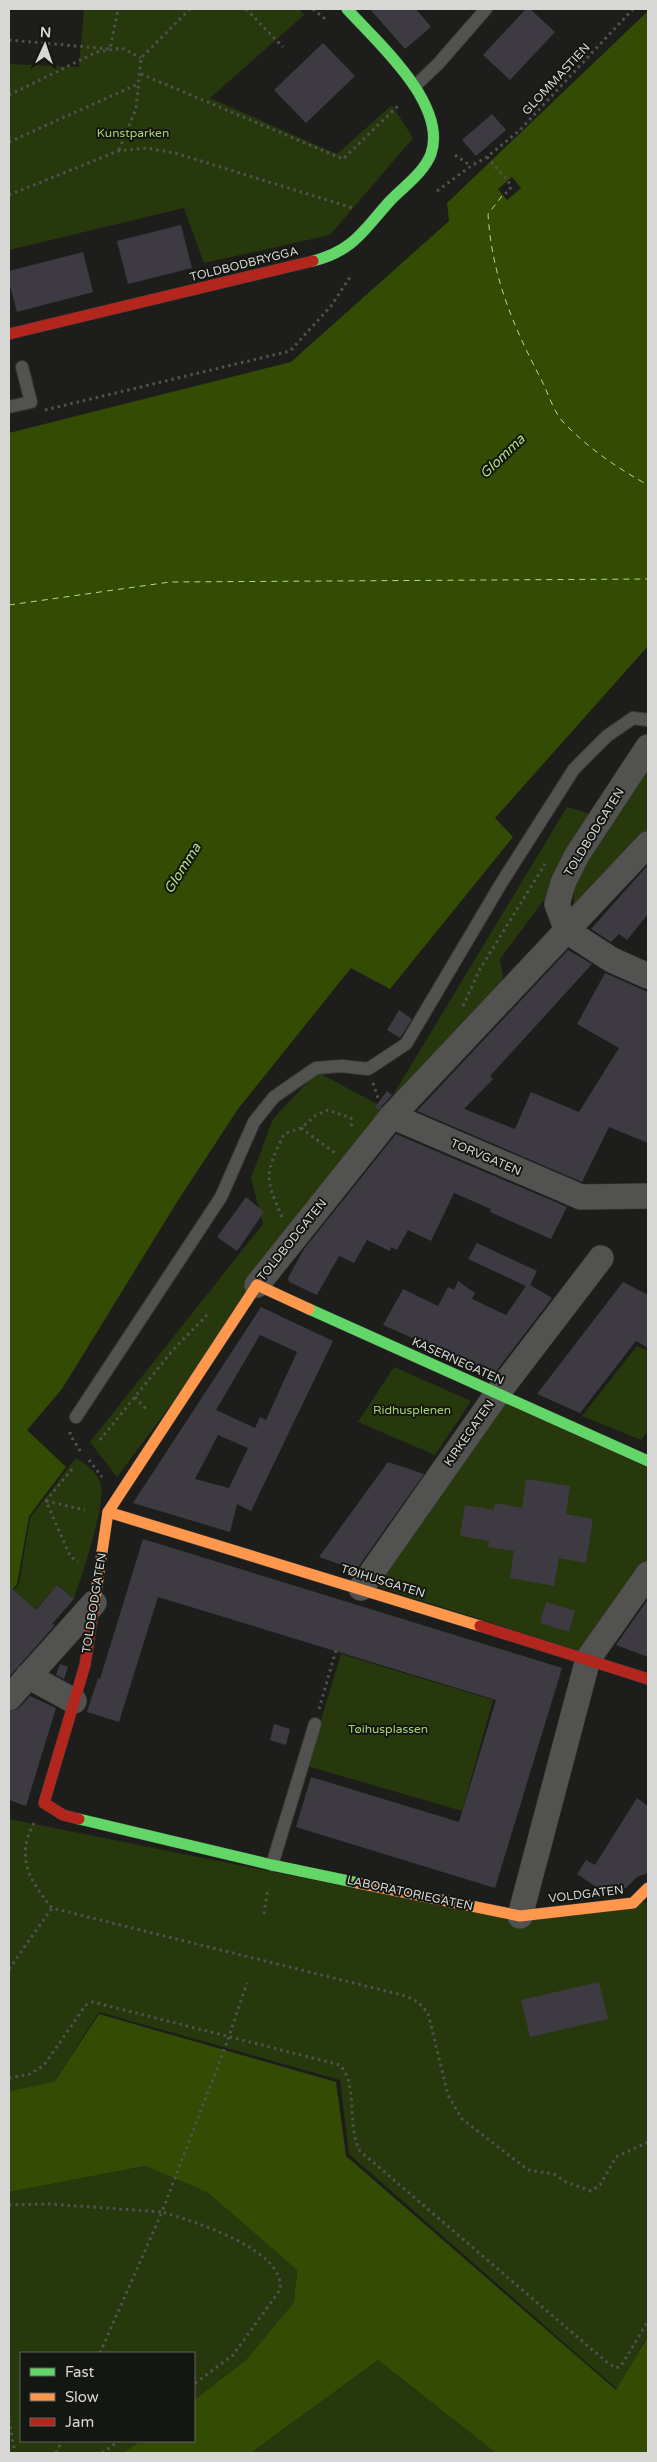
<svg xmlns="http://www.w3.org/2000/svg" width="657" height="2462" font-family="'Varela Round',sans-serif">
<style>
.green{fill:#27380c}
.water{fill:#334b03}
.pier{fill:#1d1e1c}
.lines{fill:none;stroke-linecap:round;stroke-linejoin:round}
.ferry{stroke:#b4de7c;stroke-width:1;stroke-dasharray:6 5;stroke-linecap:butt}
.building{fill:#3d3a42;fill-rule:evenodd}
.lane-casing{stroke:#393a37;stroke-width:14}
.street-casing{stroke:#393a37;stroke-width:26}
.fast-casing{stroke:#393a37;stroke-width:12}
.slow-casing{stroke:#393a37;stroke-width:12}
.jam-casing{stroke:#393a37;stroke-width:12}
.path{stroke:#515250;stroke-width:3;stroke-dasharray:2.5 4;stroke-linecap:butt}
.lane{stroke:#525351;stroke-width:12}
.street{stroke:#525351;stroke-width:25}
.fast{stroke:#63d668;stroke-width:11}
.slow{stroke:#ff974d;stroke-width:11}
.jam{stroke:#b3261e;stroke-width:11}
.labels{text-anchor:middle;stroke-width:4;stroke-linejoin:round;paint-order:stroke}
.street-label{font-size:12px;fill:#d7d8d5;stroke:#141612}
.park-label{font-size:12px;fill:#a7d16f;stroke:#141612}
.water-label{font-size:14px;font-style:italic;fill:#b4de7c;stroke:#141612}
</style>
<rect width="100%" height="100%" fill="#1d1e1c"/>
<!-- green -->
<g class="green">
<polygon points="84,9 299,9 304,15 210,98 337,154 392,105 413,138 330,235 204,263 184,208 9,250 9,64 79,67"/>
<polygon points="648,770 648,830 574,906 573,876"/>
<polygon points="567,807 594,815 552,889 500,959 504,984 387,1105"/>
<polygon points="317,1072 390,1111 117,1477 90,1442 263,1224 251,1178 273,1119"/>
<polygon points="637,1346 648,1351 648,1430 641,1440 582,1416"/>
<polygon points="394,1367 471,1401 435,1455 358,1422"/>
<polygon points="500,1400 648,1468 648,1567 589,1654 369,1584"/>
<path d="M76,1458C86,1464 96,1471 100,1482C108,1501 81,1577 74,1599L57,1585L35,1610L13,1591L19,1584L30,1518Z"/>
<polygon points="341,1654 493,1700 462,1811 307,1766"/>
<polygon points="9,1819 518,1921 648,1902 648,2335 617,2389 349,2154 340,2080 99,2012 53,2083 9,2091"/>
<polygon points="145,2166 207,2192 297,2270 294,2302 245,2361 194,2400 194,2353 21,2353 21,2441 140,2441 123,2453 9,2453 9,2192"/>
<polygon points="378,2360 496,2453 251,2453"/>
</g>
<!-- water -->
<g class="water">
<polygon points="648,11 648,646 495,818 513,837 390,989 351,968 238,1109 177,1202 62,1389 27,1430 66,1467 29,1516 17,1584 9,1593 9,433 291,362 449,221 447,203"/>
<polygon points="99,2014 336,2082 346,2156 616,2390 648,2336 648,2453 496,2453 378,2360 251,2453 123,2453 140,2441 194,2441 194,2400 245,2361 294,2302 297,2270 207,2192 145,2166 9,2192 9,2091 54,2082"/>
</g>
<!-- pier -->
<polygon class="pier" points="512,177 521,188 507,200 498,189"/>
<g class="lines">
<!-- ferry -->
<g class="ferry">
<path d="M502,196L488,214C492,278 514,328 544,385C549,397 555,413 563,422C588,448 617,468 648,485"/>
<polyline points="9,605 170,582 648,579"/>
</g>
</g>
<!-- building -->
<g class="building">
<polygon points="370,9 416,9 431,27 405,49"/>
<polygon points="526,9 530,9 555,32 510,80 483,55"/>
<polygon points="323,43 355,76 306,123 274,90"/>
<polygon points="492,114 506,130 476,156 462,140"/>
<polygon points="181,225 192,268 128,284 117,241"/>
<polygon points="83,252 93,292 17,312 9,282 9,271"/>
<polygon points="648,865 648,914 627,940 619,934 611,942 591,929"/>
<polygon points="568,950 592,964 490,1076 493,1079 464,1109 515,1129 531,1092 579,1112 619,1048 577,1024 605,973 648,992 648,1143 609,1127 582,1182 417,1111"/>
<polygon points="399,1010 412,1019 400,1038 387,1030"/>
<polygon points="387,1091 392,1095 379,1109 375,1107"/>
<polygon points="396,1134 567,1207 551,1239 490,1212 491,1209 454,1193 431,1241 408,1230 397,1250 391,1247 390,1251 367,1240 354,1263 339,1256 317,1295 289,1282 288,1278 304,1249"/>
<polygon points="246,1197 264,1212 237,1251 217,1237"/>
<polygon points="477,1243 537,1271 530,1285 552,1298 494,1374 383,1325 403,1289 438,1306 448,1287 454,1290 458,1281 475,1293 472,1299 506,1315 526,1286 468,1259"/>
<polygon points="623,1282 648,1295 648,1348 636,1341 580,1413 537,1394"/>
<path d="M261,1307L333,1341L251,1511L237,1504L230,1532L133,1503ZM260,1335L297,1352L266,1420L260,1417L255,1428L216,1410ZM218,1435L248,1448L229,1488L195,1479Z"/>
<polygon points="388,1462 424,1474 356,1570 319,1557"/>
<polygon points="526,1479 570,1486 566,1514 593,1519 586,1563 559,1558 554,1586 510,1578 514,1551 488,1547 489,1541 460,1536 465,1505 494,1510 495,1503 522,1508"/>
<polygon points="143,1539 562,1668 495,1888 296,1827 311,1777 459,1822 496,1700 158,1597 119,1722 87,1712 98,1678 100,1679"/>
<polygon points="57,1585 74,1599 52,1624 55,1625 9,1677 9,1586 36,1610"/>
<polygon points="648,1599 648,1657 616,1645"/>
<polygon points="546,1602 575,1611 569,1632 540,1623"/>
<polygon points="60,1664 68,1667 64,1679 56,1675"/>
<polygon points="30,1696 56,1708 26,1806 9,1800 9,1712 19,1708"/>
<polygon points="274,1724 290,1729 286,1745 270,1740"/>
<polygon points="637,1798 648,1806 648,1873 637,1877 626,1888 602,1891 577,1874 586,1860 595,1865"/>
<polygon points="599,1982 608,2019 530,2037 521,2000"/>
</g>
<g class="lines">
<defs>
<g id="lane">
<polyline points="415,86 438,64 486,9"/>
<polyline points="9,407 31,402 22,367"/>
<polyline points="76,1417 221,1197 254,1122 274,1097 316,1068 342,1066 368,1069 406,1044 502,882 574,769 607,736 633,718 648,720"/>
<polyline points="272,1865 315,1724"/>
</g>
<g id="street">
<polyline points="567,931 557,904 563,883 577,855 648,747"/>
<polyline points="567,931 612,960 648,976"/>
<polyline points="392,1116 581,1197 648,1196"/>
<polyline points="257,1285 392,1116 648,844"/>
<polyline points="361,1588 497,1394 601,1258"/>
<polyline points="28,1676 74,1701"/>
<polyline points="9,1698 94,1603"/>
<polyline points="520,1916 588,1659 648,1574"/>
</g>
<g id="fast">
<path d="M313,261C353,251 363,231 389,202C403,187 423,174 431,154C448,104 377,42 347,9"/>
<polyline points="309,1309 648,1461"/>
<polyline points="79,1819 272,1865 358,1883"/>
</g>
<g id="slow">
<polyline points="108,1512 480,1626"/>
<polyline points="93,1612 108,1512 257,1285 309,1309"/>
<polyline points="358,1883 520,1916 633,1903 648,1888"/>
</g>
<g id="jam">
<polyline points="9,334 313,261"/>
<polyline points="480,1626 648,1679"/>
<polyline points="79,1819 63,1815 44,1803 85,1665 93,1612"/>
</g>
</defs>
<!-- lane casing -->
<use href="#lane" class="lane-casing"/>
<!-- street casing -->
<use href="#street" class="street-casing"/>
<!-- fast casing -->
<use href="#fast" class="fast-casing"/>
<!-- slow casing -->
<use href="#slow" class="slow-casing"/>
<!-- jam casing -->
<use href="#jam" class="jam-casing"/>
<!-- path -->
<g class="path">
<polyline points="246,9 283,47"/>
<polyline points="313,9 325,19"/>
<polyline points="9,40 110,49 118,9"/>
<polyline points="141,74 343,159 399,105"/>
<polyline points="9,95 97,52 122,48 141,58"/>
<polyline points="9,142 138,84"/>
<polyline points="119,150 136,109 141,58 190,9"/>
<polyline points="455,155 471,166"/>
<polyline points="487,157 511,185 510,190 502,196"/>
<polyline points="437,191 471,166 487,157 519,131 633,9"/>
<polyline points="9,195 118,151 146,148 175,153 353,208"/>
<polyline points="45,410 290,351 331,306 352,274"/>
<polyline points="463,1006 480,969 545,864"/>
<polyline points="373,1083 378,1098"/>
<polyline points="301,1128 335,1153"/>
<path d="M282,1217C264,1176 265,1175 284,1134L301,1128L315,1116L328,1110L351,1118L352,1123L350,1130"/>
<polyline points="135,1397 147,1410"/>
<polyline points="70,1432 70,1435 81,1452"/>
<polyline points="100,1440 173,1350 207,1315"/>
<polyline points="89,1460 102,1477"/>
<polyline points="72,1469 46,1501 70,1556 78,1562"/>
<polyline points="46,1501 85,1510"/>
<polyline points="319,1709 336,1650"/>
<path d="M34,1823C15,1858 30,1881 52,1908L406,1996L418,2002L428,2013L448,2095L462,2119L528,2170L554,2174L566,2182L591,2191L600,2185L616,2157L648,2142"/>
<polyline points="264,1914 268,1888"/>
<polyline points="9,1969 52,1908"/>
<path d="M9,2078L30,2074L44,2065L86,2005L93,2002L340,2065C359,2086 346,2126 360,2151L609,2364L616,2368L621,2366L648,2321"/>
<polyline points="9,2205 50,2204 162,2212 226,2045 247,1983"/>
<path d="M100,2353L162,2212C192,2221 286,2249 280,2290L233,2355L194,2384"/>
<polyline points="9,2420 15,2453"/>
<polyline points="56,2453 62,2441"/>
<polyline points="102,2453 119,2441"/>
</g>
<!-- lane -->
<use href="#lane" class="lane"/>
<!-- street -->
<use href="#street" class="street"/>
<!-- fast -->
<use href="#fast" class="fast"/>
<!-- slow -->
<use href="#slow" class="slow"/>
<!-- jam -->
<use href="#jam" class="jam"/>
</g>
<g class="labels">
<!-- street labels -->
<g class="street-label">
<text transform="translate(556 79) rotate(-47)" y="4">GLOMMASTIEN</text>
<text transform="translate(244 264) rotate(-14)" y="4">TOLDBODBRYGGA</text>
<text transform="translate(594 832) rotate(-58)" y="4">TOLDBODGATEN</text>
<text transform="translate(486 1157) rotate(23)" y="4">TORVGATEN</text>
<text transform="translate(292 1240) rotate(-51)" y="4">TOLDBODGATEN</text>
<text transform="translate(458 1361) rotate(24)" y="4">KASERNEGATEN</text>
<text transform="translate(469 1433) rotate(-55)" y="4">KIRKEGATEN</text>
<text transform="translate(383 1581) rotate(17)" y="4">TØIHUSGATEN</text>
<text transform="translate(94 1603) rotate(-81)" y="4">TOLDBODGATEN</text>
<text transform="translate(410 1893) rotate(12)" y="4">LABORATORIEGATEN</text>
<text transform="translate(586 1894) rotate(-7)" y="4">VOLDGATEN</text>
</g>
<!-- park labels -->
<g class="park-label">
<text x="133" y="137">Kunstparken</text>
<text x="412" y="1414">Ridhusplenen</text>
<text x="388" y="1733">Tøihusplassen</text>
</g>
<!-- water labels -->
<g class="water-label">
<text transform="translate(502 456) rotate(-44)" y="5">Glomma</text>
<text transform="translate(182 868) rotate(-58)" y="5">Glomma</text>
</g>
</g>
<!-- border -->
<rect width="657" height="2462" fill="none" stroke="#d7d8d5" stroke-width="20"/>
<!-- legend -->
<rect x="20" y="2352" width="175" height="90" fill="#141612" stroke="#626460"/>
<rect x="30" y="2368" width="25" height="8" fill="#63d668" stroke="#626460"/>
<text x="65" y="2377" font-size="15" fill="#d7d8d5">Fast</text>
<rect x="30" y="2393" width="25" height="8" fill="#ff974d" stroke="#626460"/>
<text x="65" y="2402" font-size="15" fill="#d7d8d5">Slow</text>
<rect x="30" y="2418" width="25" height="8" fill="#b3261e" stroke="#626460"/>
<text x="65" y="2427" font-size="15" fill="#d7d8d5">Jam</text>
<!-- north arrow -->
<g transform="translate(45 45) rotate(3)" stroke="#141612" stroke-width="4" paint-order="stroke">
<path d="M0-4L9 19L0 12L-9 19Z" fill="#d7d8d5"/>
<text y="-8" font-size="14" font-weight="bold" text-anchor="middle" fill="#d7d8d5">N</text>
</g>
</svg>
